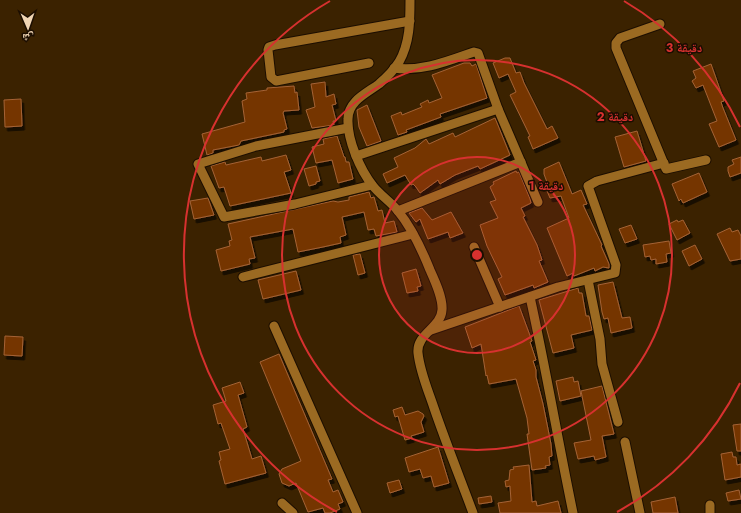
<svg xmlns="http://www.w3.org/2000/svg" width="741" height="513" font-family="Jost,'Noto Naskh Arabic',sans-serif">
<style>
.building{fill:#743600;stroke:#a56235;filter:url(#shadow)}
.lines{fill:none;stroke-linecap:round;stroke-linejoin:round}
.minor-casing{stroke:#1c0e00;stroke-width:11}
.minor{stroke:#9b6a22;stroke-width:9}
.ring{fill:none;stroke:#d7312f;stroke-width:2}
.centre{fill:#d7312f;stroke:#1c0e00;stroke-width:2}
.ring-label{font-size:12px;text-anchor:middle;font-weight:bold;fill:#d7312f;stroke:#1c0e00;stroke-width:3;stroke-linejoin:round;paint-order:stroke}
</style>
<defs>
<filter id="shadow"><feDropShadow dx="2.5" dy="4" stdDeviation="0" flood-color="#0009"/></filter>
</defs>
<rect width="100%" height="100%" fill="#3b2200"/>
<!-- building -->
<g class="building">
<polygon points="505,58 510,58 516,73 520,72 524,83 547,129 552,126 558,138 533,149 528,137 530,136 510,95 516,92 508,74 499,78 493,63"/>
<polygon points="464,63 470,63 472,66 476,64 487,98 440,114 441,117 406,130 407,132 398,135 391,116 401,112 402,115 422,107 420,104 428,100 429,103 442,98 432,75"/>
<polygon points="711,64 724,101 721,102 723,108 736,140 719,147 709,124 717,121 703,85 696,88 692,81 696,78 693,71"/>
<polygon points="325,82 326,97 334,94 336,104 332,105 336,121 333,121 334,125 312,128 306,110 315,107 311,84"/>
<polygon points="294,86 295,93 297,92 299,110 284,111 283,113 287,129 284,130 284,132 241,141 239,145 213,150 213,153 207,155 202,134 245,122 242,101 247,99 246,93 267,90 267,88"/>
<polygon points="21,99 22,126 5,127 4,100"/>
<polygon points="367,105 381,141 367,146 359,127 357,110"/>
<polygon points="495,118 510,155 480,169 478,166 455,175 440,184 438,180 420,193 416,187 413,184 411,185 405,175 387,183 383,174 398,167 394,158 415,148 426,139 429,144 453,133 455,137"/>
<polygon points="637,131 646,161 624,167 615,137"/>
<polygon points="337,136 344,157 345,157 346,162 349,162 353,179 338,183 332,160 316,163 312,147 324,144 323,139"/>
<polygon points="286,155 291,170 284,172 291,193 230,206 224,187 219,188 211,166 225,162 226,165 261,157 262,161"/>
<polygon points="741,157 741,173 730,177 728,171 728,167 734,164 732,160"/>
<polygon points="559,162 572,194 581,190 587,204 583,205 602,245 601,246 609,264 609,268 603,267 595,271 594,268 574,276 573,273 567,276 547,228 569,218 561,196 550,198 545,186 548,185 544,174 544,169"/>
<polygon points="316,166 320,181 316,182 316,184 309,186 304,169"/>
<polygon points="516,171 517,173 519,172 530,199 531,203 521,208 525,216 523,217 537,245 542,260 539,261 548,282 534,288 533,285 505,295 498,279 502,277 487,246 480,225 498,218 490,202 496,200 490,187 494,184 493,182"/>
<polygon points="699,173 707,192 683,203 681,199 679,201 672,184"/>
<polygon points="369,192 371,198 374,197 378,211 382,210 385,223 394,221 397,232 376,236 374,229 368,230 364,212 342,217 346,235 340,237 341,243 323,247 298,252 293,229 250,237 255,258 249,259 250,264 221,271 216,250 230,246 229,241 232,240 228,224 333,201 338,202 349,200 349,197"/>
<polygon points="208,198 214,215 194,219 190,201"/>
<polygon points="422,208 432,220 451,212 463,233 450,238 448,232 428,239 420,219 416,222 409,213"/>
<polygon points="677,220 678,222 683,220 690,233 677,240 669,224"/>
<polygon points="631,225 637,239 625,243 619,229"/>
<polygon points="730,228 732,232 738,230 741,236 741,259 730,261 717,234"/>
<polygon points="669,241 671,253 666,254 667,262 656,264 656,259 651,260 650,256 645,257 643,245"/>
<polygon points="695,245 702,259 689,266 682,251"/>
<polygon points="360,254 365,273 358,275 353,255"/>
<polygon points="416,269 421,286 417,287 418,291 407,293 402,273"/>
<polygon points="296,271 301,290 263,299 258,280"/>
<polygon points="613,282 622,318 630,317 632,328 611,333 608,318 604,319 602,312 598,285"/>
<polygon points="578,288 579,293 582,293 586,316 589,316 592,330 571,335 574,348 553,353 539,300"/>
<polygon points="519,306 532,341 530,342 536,360 533,361 536,370 536,377 543,404 551,444 552,456 549,457 550,465 545,466 546,468 532,470 527,434 529,434 527,418 516,379 489,384 487,375 486,376 481,344 472,348 465,327"/>
<polygon points="5,336 23,337 22,356 4,355"/>
<polygon points="279,354 332,479 328,480 333,492 338,490 343,502 338,504 340,509 330,513 325,513 323,508 308,512 296,483 289,486 282,483 279,474 282,469 301,461 260,362"/>
<polygon points="573,377 574,382 578,381 581,396 560,401 556,381"/>
<polygon points="240,382 244,393 238,395 247,427 243,429 252,459 261,456 266,473 225,484 219,461 221,460 219,452 230,449 221,423 218,424 213,405 226,401 222,388"/>
<polygon points="602,386 614,434 602,436 606,457 595,460 594,456 578,459 574,443 591,440 581,391"/>
<polygon points="402,407 405,415 418,411 423,414 424,416 421,422 424,432 411,436 412,438 405,440 398,416 395,417 393,410"/>
<polygon points="741,424 741,451 737,451 733,425"/>
<polygon points="438,447 449,483 434,487 431,476 423,478 420,469 409,472 405,458"/>
<polygon points="732,452 733,457 736,457 737,465 741,464 741,477 725,480 721,454"/>
<polygon points="529,465 532,502 536,501 537,506 558,501 561,513 500,513 498,503 511,501 510,486 506,487 505,481 509,480 510,470 514,469 513,467"/>
<polygon points="399,480 402,489 390,493 387,483"/>
<polygon points="739,490 741,499 728,501 726,493"/>
<polygon points="491,496 492,502 479,504 478,498"/>
<polygon points="675,497 678,513 653,513 651,502"/>
</g>
<g class="lines">
<defs>
<g id="minor">
<path d="M410,0C410,21 410,43 399,62C394,70 386,78 379,84C367,93 348,101 348,119C347,139 360,170 373,186C380,195 391,202 398,211C412,228 422,250 430,270C435,281 443,298 442,310C441,328 416,334 418,353C420,372 428,390 434,408C446,443 460,478 473,513"/>
<polyline points="660,24 620,38 616,43 616,48 666,169 706,160"/>
<polyline points="369,63 276,81 271,77 268,50 269,47 275,45 410,21"/>
<path d="M394,68C422,72 448,61 474,52L478,53L498,109L538,202"/>
<polyline points="348,128 256,146 198,164 224,217 295,204 372,185"/>
<polyline points="356,156 498,109"/>
<polyline points="398,211 521,162"/>
<polyline points="474,247 500,307"/>
<polyline points="243,277 413,234"/>
<polyline points="588,280 600,339 602,364 618,422"/>
<path d="M530,297C546,369 558,441 573,513"/>
<polyline points="274,326 357,513"/>
<polyline points="431,330 558,287 615,273 616,265 588,186 597,181 664,163"/>
<polyline points="625,442 640,513"/>
<polyline points="282,503 293,513"/>
<polyline points="710,505 710,513"/>
</g>
</defs>
<!-- minor casing -->
<use href="#minor" class="minor-casing"/>
<!-- minor -->
<use href="#minor" class="minor"/>
</g>
<!-- distance rings -->
<circle cx="477" cy="255" r="98" fill="#d7312f" fill-opacity=".12"/>
<g class="ring">
<circle cx="477" cy="255" r="98"/>
<circle cx="477" cy="255" r="195"/>
<path d="M740 383A293 293 0 0 1 617 512M337 512A293 293 0 0 1 330 1M624 1A293 293 0 0 1 740 127"/>
</g>
<circle cx="477" cy="255" r="6" class="centre"/>
<g class="ring-label">
<text x="684" y="52">3 دقيقة</text>
<text x="615" y="121">2 دقيقة</text>
<text x="546" y="190">1 دقيقة</text>
</g>
<!-- north arrow -->
<g transform="translate(28 28) rotate(178)" stroke="#1c0e00" stroke-width="3" paint-order="stroke">
<path d="M0-3L7 15L0 10L-7 15Z" fill="#f0d5b4"/>
<text y="-6" font-size="11" font-weight="bold" text-anchor="middle" fill="#f0d5b4">ش</text>
</g>
</svg>
